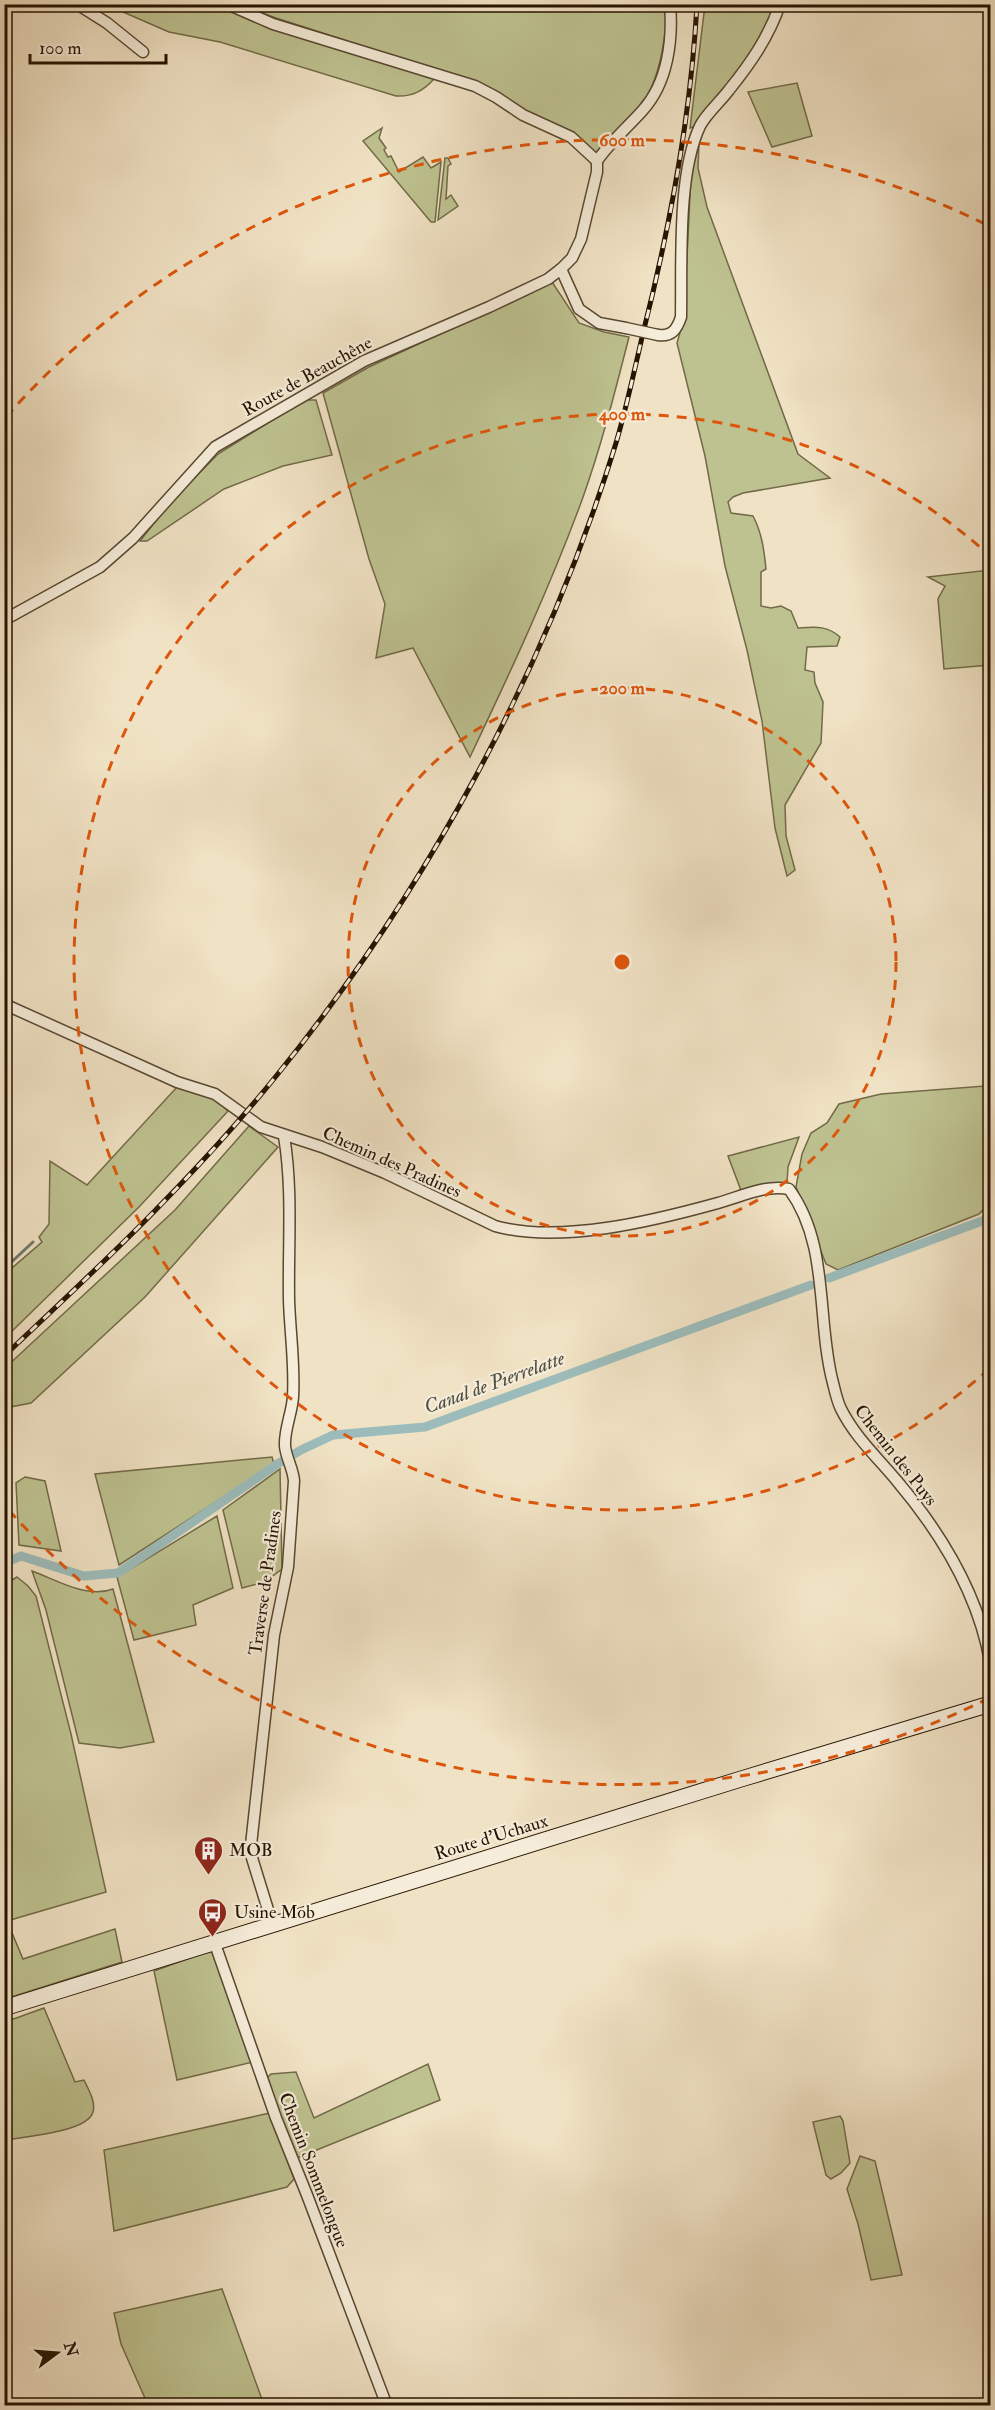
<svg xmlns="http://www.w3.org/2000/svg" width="995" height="2410" font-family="'IM FELL Double Pica',serif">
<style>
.green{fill:#bec290;stroke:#726a48;stroke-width:1.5}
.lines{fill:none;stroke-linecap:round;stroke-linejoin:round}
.stream{stroke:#6d7870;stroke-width:3}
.canal{stroke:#9cbcbb;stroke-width:9}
.street-casing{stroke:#584731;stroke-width:13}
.secondary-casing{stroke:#261300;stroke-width:17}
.street{stroke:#f5ecd9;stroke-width:10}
.secondary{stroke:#f5ecd9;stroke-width:15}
.rail-casing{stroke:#261300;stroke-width:5}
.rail{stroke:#f5ecd9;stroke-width:3;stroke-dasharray:9;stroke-linecap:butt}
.street-bridge-casing{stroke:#584731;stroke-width:13;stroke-linecap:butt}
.street-bridge{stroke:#f5ecd9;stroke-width:10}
.ring{fill:none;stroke:#de560b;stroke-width:3;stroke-dasharray:10 8}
.labels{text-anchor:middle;stroke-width:4.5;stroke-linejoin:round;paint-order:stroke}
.street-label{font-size:18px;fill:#261300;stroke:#f5ecd9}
.poi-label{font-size:18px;fill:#261300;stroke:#f5ecd9;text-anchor:start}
.water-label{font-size:20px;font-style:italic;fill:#4f4e41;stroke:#f5ecd9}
.centre{fill:#de560b;stroke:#f5ecd9;stroke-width:3}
.ring-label{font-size:18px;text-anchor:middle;font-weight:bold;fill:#de560b;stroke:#f5ecd9;stroke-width:4.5;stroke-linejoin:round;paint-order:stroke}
</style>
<rect width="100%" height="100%" fill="#f0e2c4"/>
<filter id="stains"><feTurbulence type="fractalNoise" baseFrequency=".00333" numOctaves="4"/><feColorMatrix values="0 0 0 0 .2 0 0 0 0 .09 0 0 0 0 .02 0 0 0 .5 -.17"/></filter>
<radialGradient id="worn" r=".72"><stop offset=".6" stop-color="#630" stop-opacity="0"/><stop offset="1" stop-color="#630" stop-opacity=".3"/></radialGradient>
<!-- green -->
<g class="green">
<path d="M666,4C667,19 666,32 663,46C654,102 634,115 596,153L444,72L276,18L241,5Z"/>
<path d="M107,5H219L272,26L434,79C423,91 412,97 396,96L220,42L169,32Z"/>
<path d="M705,5H775C762,52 726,89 695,126L690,128Z"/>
<polygon points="797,83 812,136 772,147 748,92"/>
<polygon points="382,128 379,138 386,148 384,150 388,157 391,156 399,172 423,157 431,168 441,162 435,222 431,222 363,141"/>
<path d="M699,144L698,168L707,207L798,454L830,478L743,493L733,497L728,502L731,513L753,516C762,533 764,550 766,569L761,572V606L771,608L781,606L791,611L798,628C814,627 827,625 840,637L837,646L807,647L805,670L814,672L815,683L823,702L821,743L785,805L786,836L795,870L787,876L775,828L762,721L747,650L725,566L705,456L677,343L684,319L691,175Z"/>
<polygon points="445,158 448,158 451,164 448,166 446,199 451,195 458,206 438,220"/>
<path d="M552,282L579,323L604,332L629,337C615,392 601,447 582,500C550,587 510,673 470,757L413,648L376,658L385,604L369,559L323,393L369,367Z"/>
<polygon points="305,400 316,400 332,455 283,466 224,489 147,541 140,541 170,503 218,454"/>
<polygon points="990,570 990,665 944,669 938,599 945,586 928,577"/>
<polygon points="985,1086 990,1100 990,1203 979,1214 838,1270 826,1264 796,1187 802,1154 811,1133 827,1123 839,1104 881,1094"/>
<polygon points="177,1087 217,1100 228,1111 139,1207 5,1338 5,1274 42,1242 39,1237 49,1224 50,1161 87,1185"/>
<polygon points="249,1126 278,1147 145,1297 31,1403 5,1408 5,1368 175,1210"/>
<polygon points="799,1137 788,1167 787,1183 767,1185 742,1193 728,1156"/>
<polygon points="272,1457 274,1464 119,1565 95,1474"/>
<polygon points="280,1469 282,1569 265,1582 242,1588 223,1510"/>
<polygon points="25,1477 45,1481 61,1551 19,1545 16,1483"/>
<polygon points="217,1516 233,1588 193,1605 196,1625 134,1640 117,1577"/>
<path d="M32,1571C57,1580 87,1599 113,1589L154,1742L120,1748L79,1743L46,1610Z"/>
<polygon points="17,1577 28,1586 36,1596 71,1734 106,1892 7,1921 23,1959 115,1929 122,1962 5,1999 4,1585"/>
<polygon points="212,1950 253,2062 177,2080 154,1971"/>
<path d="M44,2008L75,2082L84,2080C88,2089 96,2101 93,2112C88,2132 23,2137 5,2140V2022Z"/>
<polygon points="428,2064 440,2100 297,2158 266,2079 271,2074 296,2072 314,2118"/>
<polygon points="270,2113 294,2179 287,2187 114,2231 104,2150"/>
<polygon points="840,2116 843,2121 850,2163 841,2173 831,2179 826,2175 813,2122"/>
<polygon points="860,2156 875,2161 902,2275 871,2280 858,2224 847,2189"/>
<polygon points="222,2289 264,2405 148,2405 121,2344 114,2313"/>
</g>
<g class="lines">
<!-- stream -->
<polyline class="stream" points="4,1269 33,1242"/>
<!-- canal -->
<g class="canal">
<polyline points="829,1278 990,1218"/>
<polyline points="4,1563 21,1556 84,1576 118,1573 279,1463 301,1450 333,1435 425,1427 811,1285"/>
</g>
<defs>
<g id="street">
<polyline points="77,4 107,23 143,52"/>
<polyline points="227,4 273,24 475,86 496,97 523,115 571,137 597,161"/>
<path d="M597,161C610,142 628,127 643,110C668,82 673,40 670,4"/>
<polyline points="561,269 579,309 599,323 626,328"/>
<path d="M658,335C672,337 677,329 681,317C682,263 677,175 700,126C706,114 720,102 729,90C750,64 769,37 780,4"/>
<polyline points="4,620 100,567 133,538 215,447 364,361 489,307 548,279 561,269 572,258 581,239 597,172 597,161"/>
<path d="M4,1004L177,1082L215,1094L261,1127L322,1147L385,1173L495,1226C560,1244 653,1221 718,1203C740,1197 766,1184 789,1189C830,1245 816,1319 833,1383C835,1391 837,1401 841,1409C855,1437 877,1457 897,1481C941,1533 978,1594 990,1661"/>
<path d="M273,1926L252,1858L251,1845L274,1635L288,1567L294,1481C293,1468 286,1458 285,1446C284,1430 292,1413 293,1397C295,1365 290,1332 289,1300C288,1246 293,1190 284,1136"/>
<polyline points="215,1944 276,2118 307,2195 387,2406"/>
</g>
<polyline id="secondary" points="4,2008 741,1779 990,1704"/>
</defs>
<!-- street casing -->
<use href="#street" class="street-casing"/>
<!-- secondary casing -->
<use href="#secondary" class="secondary-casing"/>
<!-- street -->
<use href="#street" class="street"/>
<!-- secondary -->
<use href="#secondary" class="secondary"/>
<defs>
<path id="rail" d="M4,1356C100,1266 195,1177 277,1075C427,890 546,670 616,443C627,406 635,367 644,329C671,222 691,114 697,4"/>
</defs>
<!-- rail casing -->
<use href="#rail" class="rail-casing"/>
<!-- rail -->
<use href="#rail" class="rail"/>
<defs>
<polyline id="street-bridge" points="626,328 658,335"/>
</defs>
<!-- street-bridge casing -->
<use href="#street-bridge" class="street-bridge-casing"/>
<!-- street-bridge -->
<use href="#street-bridge" class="street-bridge"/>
</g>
<!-- distance rings -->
<g class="ring">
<circle cx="622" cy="962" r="274"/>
<path d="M989 1369A548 548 0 1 1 989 555"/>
<path d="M989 1698A822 822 0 0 1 6 1507M6 417A822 822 0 0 1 989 226"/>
</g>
<!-- icons -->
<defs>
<symbol id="building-pin" viewBox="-11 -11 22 30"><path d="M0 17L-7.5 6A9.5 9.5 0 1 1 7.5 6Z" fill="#8f2418" stroke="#f5ecd9"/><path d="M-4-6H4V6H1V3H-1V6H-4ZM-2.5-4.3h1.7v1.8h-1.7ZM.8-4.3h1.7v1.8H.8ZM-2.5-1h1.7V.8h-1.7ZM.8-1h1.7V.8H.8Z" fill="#fff"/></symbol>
<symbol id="bus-pin" viewBox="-11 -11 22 30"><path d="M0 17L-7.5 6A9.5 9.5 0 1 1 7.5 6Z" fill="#8f2418" stroke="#f5ecd9"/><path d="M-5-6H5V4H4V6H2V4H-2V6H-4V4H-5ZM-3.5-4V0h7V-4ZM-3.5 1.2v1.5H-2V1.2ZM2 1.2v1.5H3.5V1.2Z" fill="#fff"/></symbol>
</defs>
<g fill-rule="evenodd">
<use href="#building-pin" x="192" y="1834" width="33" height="45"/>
<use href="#bus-pin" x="196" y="1896" width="33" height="45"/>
</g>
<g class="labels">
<!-- street labels -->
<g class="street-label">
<text transform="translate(307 376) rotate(-29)" y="6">Route de Beauchêne</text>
<text transform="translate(392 1162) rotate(24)" y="6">Chemin des Pradines</text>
<text transform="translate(896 1455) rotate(52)" y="6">Chemin des Puys</text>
<text transform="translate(265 1583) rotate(-82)" y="6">Traverse de Pradines</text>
<text transform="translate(491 1837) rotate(-17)" y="6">Route d'Uchaux</text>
<text transform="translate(314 2170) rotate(69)" y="6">Chemin Sommelongue</text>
</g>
<!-- poi labels -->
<g class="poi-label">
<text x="229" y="1856">MOB</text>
<text x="234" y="1918">Usine Mob</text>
</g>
<!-- water labels -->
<g class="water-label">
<text transform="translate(494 1382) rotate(-20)" y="7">Canal de Pierrelatte</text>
</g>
</g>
<circle cx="622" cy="962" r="9" class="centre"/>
<g class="ring-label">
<text x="622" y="146">600 m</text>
<text x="622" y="420">400 m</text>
<text x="622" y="694">200 m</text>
</g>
<!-- margin -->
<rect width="995" height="2410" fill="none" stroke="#f0e2c4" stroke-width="24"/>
<rect x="6" y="6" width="983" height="2398" fill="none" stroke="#261300" stroke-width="3"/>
<rect x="12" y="12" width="971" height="2386" fill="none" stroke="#261300" stroke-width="1.5"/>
<!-- north arrow -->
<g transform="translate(57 2353) rotate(74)" stroke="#f5ecd9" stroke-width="4.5" paint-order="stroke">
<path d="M0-4.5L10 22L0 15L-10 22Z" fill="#261300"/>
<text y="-9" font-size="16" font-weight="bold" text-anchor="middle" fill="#261300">N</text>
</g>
<!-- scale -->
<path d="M30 54v9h136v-9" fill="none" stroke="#261300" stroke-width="3"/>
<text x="39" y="54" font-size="18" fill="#261300" stroke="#f5ecd9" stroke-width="4.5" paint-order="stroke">100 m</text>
<rect width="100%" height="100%" filter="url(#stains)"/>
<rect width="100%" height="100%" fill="url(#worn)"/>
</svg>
